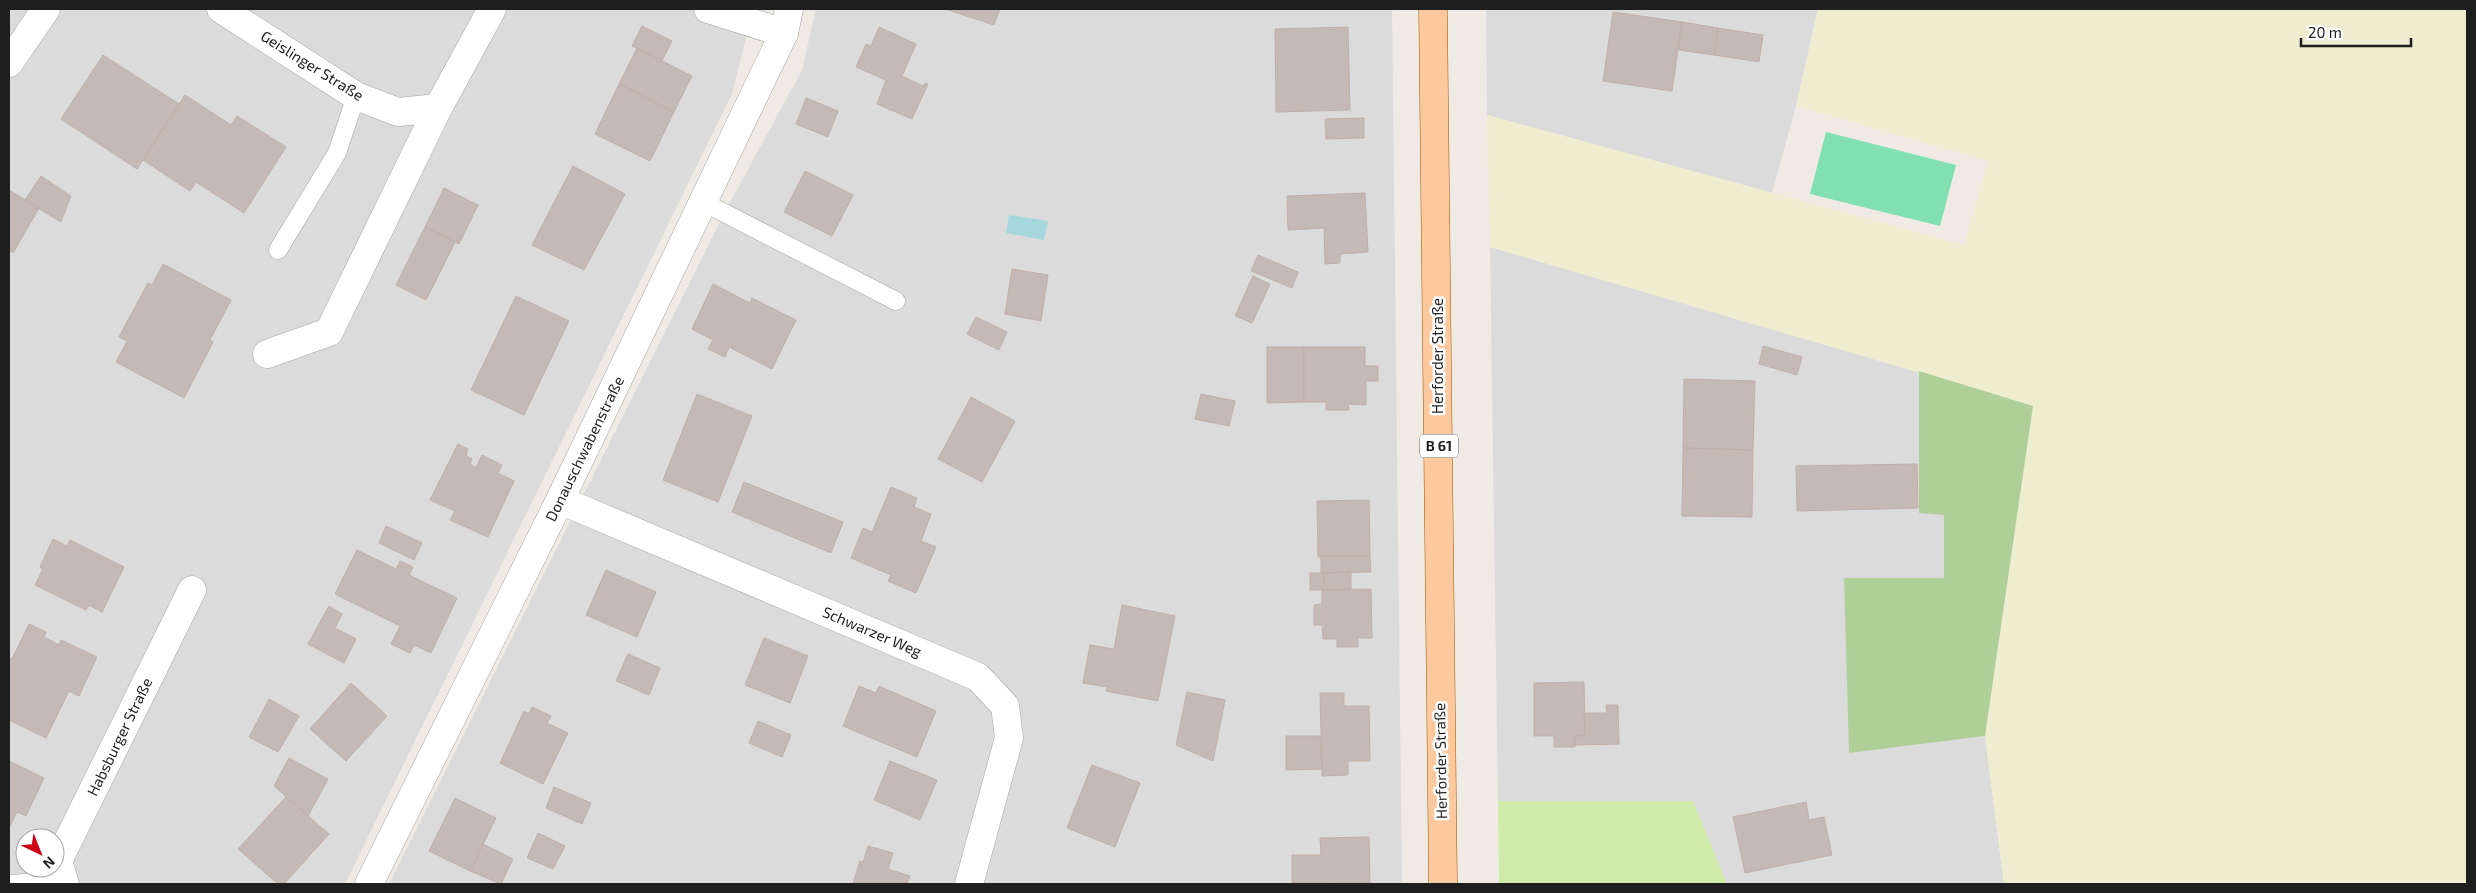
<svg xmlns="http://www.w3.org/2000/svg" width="2476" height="893" font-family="'Exo 2',sans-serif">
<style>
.residential{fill:#dcdbdb;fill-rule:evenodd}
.farmland{fill:#eeedd0}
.grass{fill:#d0eaaa}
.forest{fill:#afcf99}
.pitch{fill:#82dfb1}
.water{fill:#a5d7dd}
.building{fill:#c4b9b4;stroke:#c1afa7}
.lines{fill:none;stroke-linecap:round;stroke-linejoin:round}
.service-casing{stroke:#a5a5a5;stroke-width:19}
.minor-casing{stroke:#a5a5a5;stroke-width:29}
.primary-casing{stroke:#950;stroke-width:29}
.service{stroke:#fff;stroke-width:18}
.minor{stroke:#fff;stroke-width:28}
.primary{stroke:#fcc89d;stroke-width:28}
.labels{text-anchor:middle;stroke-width:5;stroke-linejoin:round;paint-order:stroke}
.shield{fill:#fff;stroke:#626262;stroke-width:1}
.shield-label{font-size:14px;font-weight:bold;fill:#1e1e1e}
.street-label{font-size:15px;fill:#1e1e1e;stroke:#fff}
</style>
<rect width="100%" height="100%" fill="#efebe4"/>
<!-- residential -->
<g class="residential">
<path d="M9,9H749L748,30L732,94L345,884H9ZM25,838H55V868H25Z"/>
<polygon points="816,9 1392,9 1402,884 389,884 728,206 802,70"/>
<polygon points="1486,9 1818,9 1796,106 1772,193 1487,115"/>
<polygon points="1490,247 1919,371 1919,512 1944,514 1944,579 1849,753 1985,736 2004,884 1727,884 1693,801 1498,801"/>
</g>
<!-- farmland -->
<polygon class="farmland" points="1818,9 2467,9 2467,884 2004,884 1985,736 2033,406 1490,247 1487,115 1964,245 1988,161 1796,106"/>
<!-- grass -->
<polygon class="grass" points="1498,801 1693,801 1727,884 1499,884"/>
<!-- forest -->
<polygon class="forest" points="1919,371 2033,406 1985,736 1849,753 1844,578 1944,578 1944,515 1919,513"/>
<!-- pitch -->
<polygon class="pitch" points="1826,132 1956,165 1940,226 1810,194"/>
<!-- water -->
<polygon class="water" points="1009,215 1048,221 1044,240 1006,233"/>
<!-- building -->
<g class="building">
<polygon points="945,9 1000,9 994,25"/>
<polygon points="1613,12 1682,22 1672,91 1603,81"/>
<polygon points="1682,22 1718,28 1714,55 1678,50"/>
<polygon points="642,26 672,41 662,61 632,46"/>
<polygon points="879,27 916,44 902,76 923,86 925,83 928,84 912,119 877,104 886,80 856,67 866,44 871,46"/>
<polygon points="1348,27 1350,110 1276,112 1275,29"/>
<polygon points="1718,28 1763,35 1759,62 1714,55"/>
<polygon points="637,48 692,76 674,112 619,84"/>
<polygon points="103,55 179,104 137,169 61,119"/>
<polygon points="619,84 674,112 650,161 595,134"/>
<polygon points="185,95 231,125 237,116 286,147 244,213 196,182 190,191 143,160"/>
<polygon points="806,98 838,111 828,137 796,124"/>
<polygon points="1364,118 1364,138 1326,139 1325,119"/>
<polygon points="573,166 625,194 584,270 532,245"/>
<polygon points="805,171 853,195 832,236 784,212"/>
<polygon points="41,176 71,196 61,222 25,200"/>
<polygon points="444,188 478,205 459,244 425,227"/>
<polygon points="9,190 39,208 13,253 9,250"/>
<polygon points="1365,193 1368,252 1340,254 1340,263 1325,264 1324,228 1288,230 1287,196"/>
<polygon points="425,227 455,242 426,300 396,285"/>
<polygon points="1258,255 1298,272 1292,288 1251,271"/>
<polygon points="163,264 231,300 210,340 213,342 184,398 116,362 127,341 119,337 148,283 152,285"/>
<polygon points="1012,269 1048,275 1041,321 1005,314"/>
<polygon points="1253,276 1270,284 1252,323 1235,316"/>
<polygon points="713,284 750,303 752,298 796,320 772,369 729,347 725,357 708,349 713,340 692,329"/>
<polygon points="516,296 569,321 524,415 471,390"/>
<polygon points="976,317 1007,332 999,350 967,334"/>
<polygon points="1763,346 1802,357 1797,375 1759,364"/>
<polygon points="1267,347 1304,347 1304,402 1267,403"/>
<polygon points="1304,347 1365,347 1365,366 1378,366 1378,381 1366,381 1366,405 1348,404 1349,410 1326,410 1326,402 1304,402"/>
<polygon points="1684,379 1755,381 1753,450 1683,448"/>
<polygon points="697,394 752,416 718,502 663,480"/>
<polygon points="1201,394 1235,401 1229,426 1195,419"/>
<polygon points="971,397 1015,421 982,482 938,459"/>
<polygon points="458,444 468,449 466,456 472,459 470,464 476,468 482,455 502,465 498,473 514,481 488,537 450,520 455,511 430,500"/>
<polygon points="1683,448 1753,450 1752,517 1682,516"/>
<polygon points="1917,464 1918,508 1797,511 1796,466"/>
<polygon points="744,482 843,522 831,553 732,512"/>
<polygon points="891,487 917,498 914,507 931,514 921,541 936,547 916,593 888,581 891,575 851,558 863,528 872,532"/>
<polygon points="1369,500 1370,556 1318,557 1317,501"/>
<polygon points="386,526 422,543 414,560 379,543"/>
<polygon points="53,539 67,546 70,540 124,567 102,612 89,605 86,610 35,585 43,569 40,567"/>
<polygon points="357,550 396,569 400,561 413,567 409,575 457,598 431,653 414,645 410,653 391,644 400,626 335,594"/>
<polygon points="1321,556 1370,556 1371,572 1321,573"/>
<polygon points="606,570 656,592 637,637 586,615"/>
<polygon points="1351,572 1351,589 1324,590 1324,573"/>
<rect x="1310" y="573" width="14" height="17"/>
<polygon points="1371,589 1372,638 1358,638 1358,647 1337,647 1337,639 1323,639 1322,625 1314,625 1314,605 1322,604 1322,590"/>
<polygon points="1122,605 1175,616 1158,701 1106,691 1107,687 1083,683 1090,645 1114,649"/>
<polygon points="329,606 342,614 335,628 356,639 344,663 308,644"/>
<polygon points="29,624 46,632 44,637 59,645 61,640 97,657 79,696 69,691 46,738 9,720 9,657 12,659"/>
<polygon points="764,638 808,656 790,703 745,685"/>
<polygon points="628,654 660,668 649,695 616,681"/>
<polygon points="1584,682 1585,736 1575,736 1575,747 1554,747 1554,736 1534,736 1534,683"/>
<polygon points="351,683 387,716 346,761 310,729"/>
<polygon points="859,686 876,693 879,686 936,711 917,757 843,726"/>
<polygon points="1187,692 1225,700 1213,761 1176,745"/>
<polygon points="1320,693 1344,693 1344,706 1369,706 1370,761 1348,761 1348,775 1322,776"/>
<polygon points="269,699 299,716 278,752 249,737"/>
<polygon points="1606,705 1618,705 1619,744 1575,745 1575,736 1585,736 1584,713 1607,713"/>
<polygon points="532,707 551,716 547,723 568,733 543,784 500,763 524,711 529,714"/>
<polygon points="758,721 791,735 782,757 749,743"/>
<polygon points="1286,736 1320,736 1322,769 1286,770"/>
<polygon points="289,758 328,779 308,816 274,786"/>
<polygon points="9,761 44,778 26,816 17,812 9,828"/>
<polygon points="890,761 937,780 920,820 874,800"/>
<polygon points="1092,765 1140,783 1115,847 1067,828"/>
<polygon points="554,787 591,803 582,824 546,808"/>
<polygon points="286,797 329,834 284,884 278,884 238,849"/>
<polygon points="455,798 496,818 470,871 429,851"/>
<polygon points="1806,802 1809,820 1824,817 1832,855 1745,873 1733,817"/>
<polygon points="538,833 565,846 553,869 527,858"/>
<polygon points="1369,837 1370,884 1292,883 1292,855 1321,855 1320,838"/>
<polygon points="483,844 513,859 501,884 470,871"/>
<polygon points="868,846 893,853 888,869 910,876 907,884 853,884 860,861 863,862"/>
</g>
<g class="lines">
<defs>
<g id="service">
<polyline points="703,202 896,301"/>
<polyline points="278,250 337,153 356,96"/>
<polyline points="11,884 63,880"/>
</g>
<g id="minor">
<polyline points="221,9 356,96 398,112 438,108"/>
<polyline points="708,9 784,33"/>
<polyline points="9,63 46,9"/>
<polyline points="267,354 329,332 438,108 492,9"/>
<polyline points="560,500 978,677 1005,706 1009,738 969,884"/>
<polyline points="65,884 58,861 192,590"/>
<polyline points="369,884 560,500 784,33 789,9"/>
</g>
<polyline id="primary" points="1433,9 1443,884"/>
</defs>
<!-- service casing -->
<use href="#service" class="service-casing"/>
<!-- minor casing -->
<use href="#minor" class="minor-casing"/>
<!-- primary casing -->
<use href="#primary" class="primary-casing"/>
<!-- service -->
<use href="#service" class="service"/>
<!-- minor -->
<use href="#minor" class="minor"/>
<!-- primary -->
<use href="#primary" class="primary"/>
</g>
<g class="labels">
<!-- shield labels -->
<rect class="shield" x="1420" y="434.5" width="38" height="23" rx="4"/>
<g class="shield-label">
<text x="1439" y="451">B 61</text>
</g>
<!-- street labels -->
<g class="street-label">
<text transform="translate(312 66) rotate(32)" y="5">Geislinger Straße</text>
<text transform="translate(1438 356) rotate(-90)" y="5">Herforder Straße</text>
<text transform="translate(585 449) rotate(-64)" y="5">Donauschwabenstraße</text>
<text transform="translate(872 632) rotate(23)" y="5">Schwarzer Weg</text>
<text transform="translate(120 737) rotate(-64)" y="5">Habsburger Straße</text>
<text transform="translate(1441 761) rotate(-91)" y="5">Herforder Straße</text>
</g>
</g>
<!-- border -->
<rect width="2476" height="893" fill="none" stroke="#1e1e1e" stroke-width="20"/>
<!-- north arrow -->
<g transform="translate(40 853) rotate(137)"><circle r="24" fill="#ffffff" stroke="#a5a5a5"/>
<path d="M0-4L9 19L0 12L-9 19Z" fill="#cd0017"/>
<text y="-8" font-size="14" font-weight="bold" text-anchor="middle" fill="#1e1e1e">N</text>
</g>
<!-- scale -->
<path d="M2301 38v8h110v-8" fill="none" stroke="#1e1e1e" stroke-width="2.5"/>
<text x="2308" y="38" font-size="15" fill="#1e1e1e" stroke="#ffffff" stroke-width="4" paint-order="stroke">20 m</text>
</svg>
